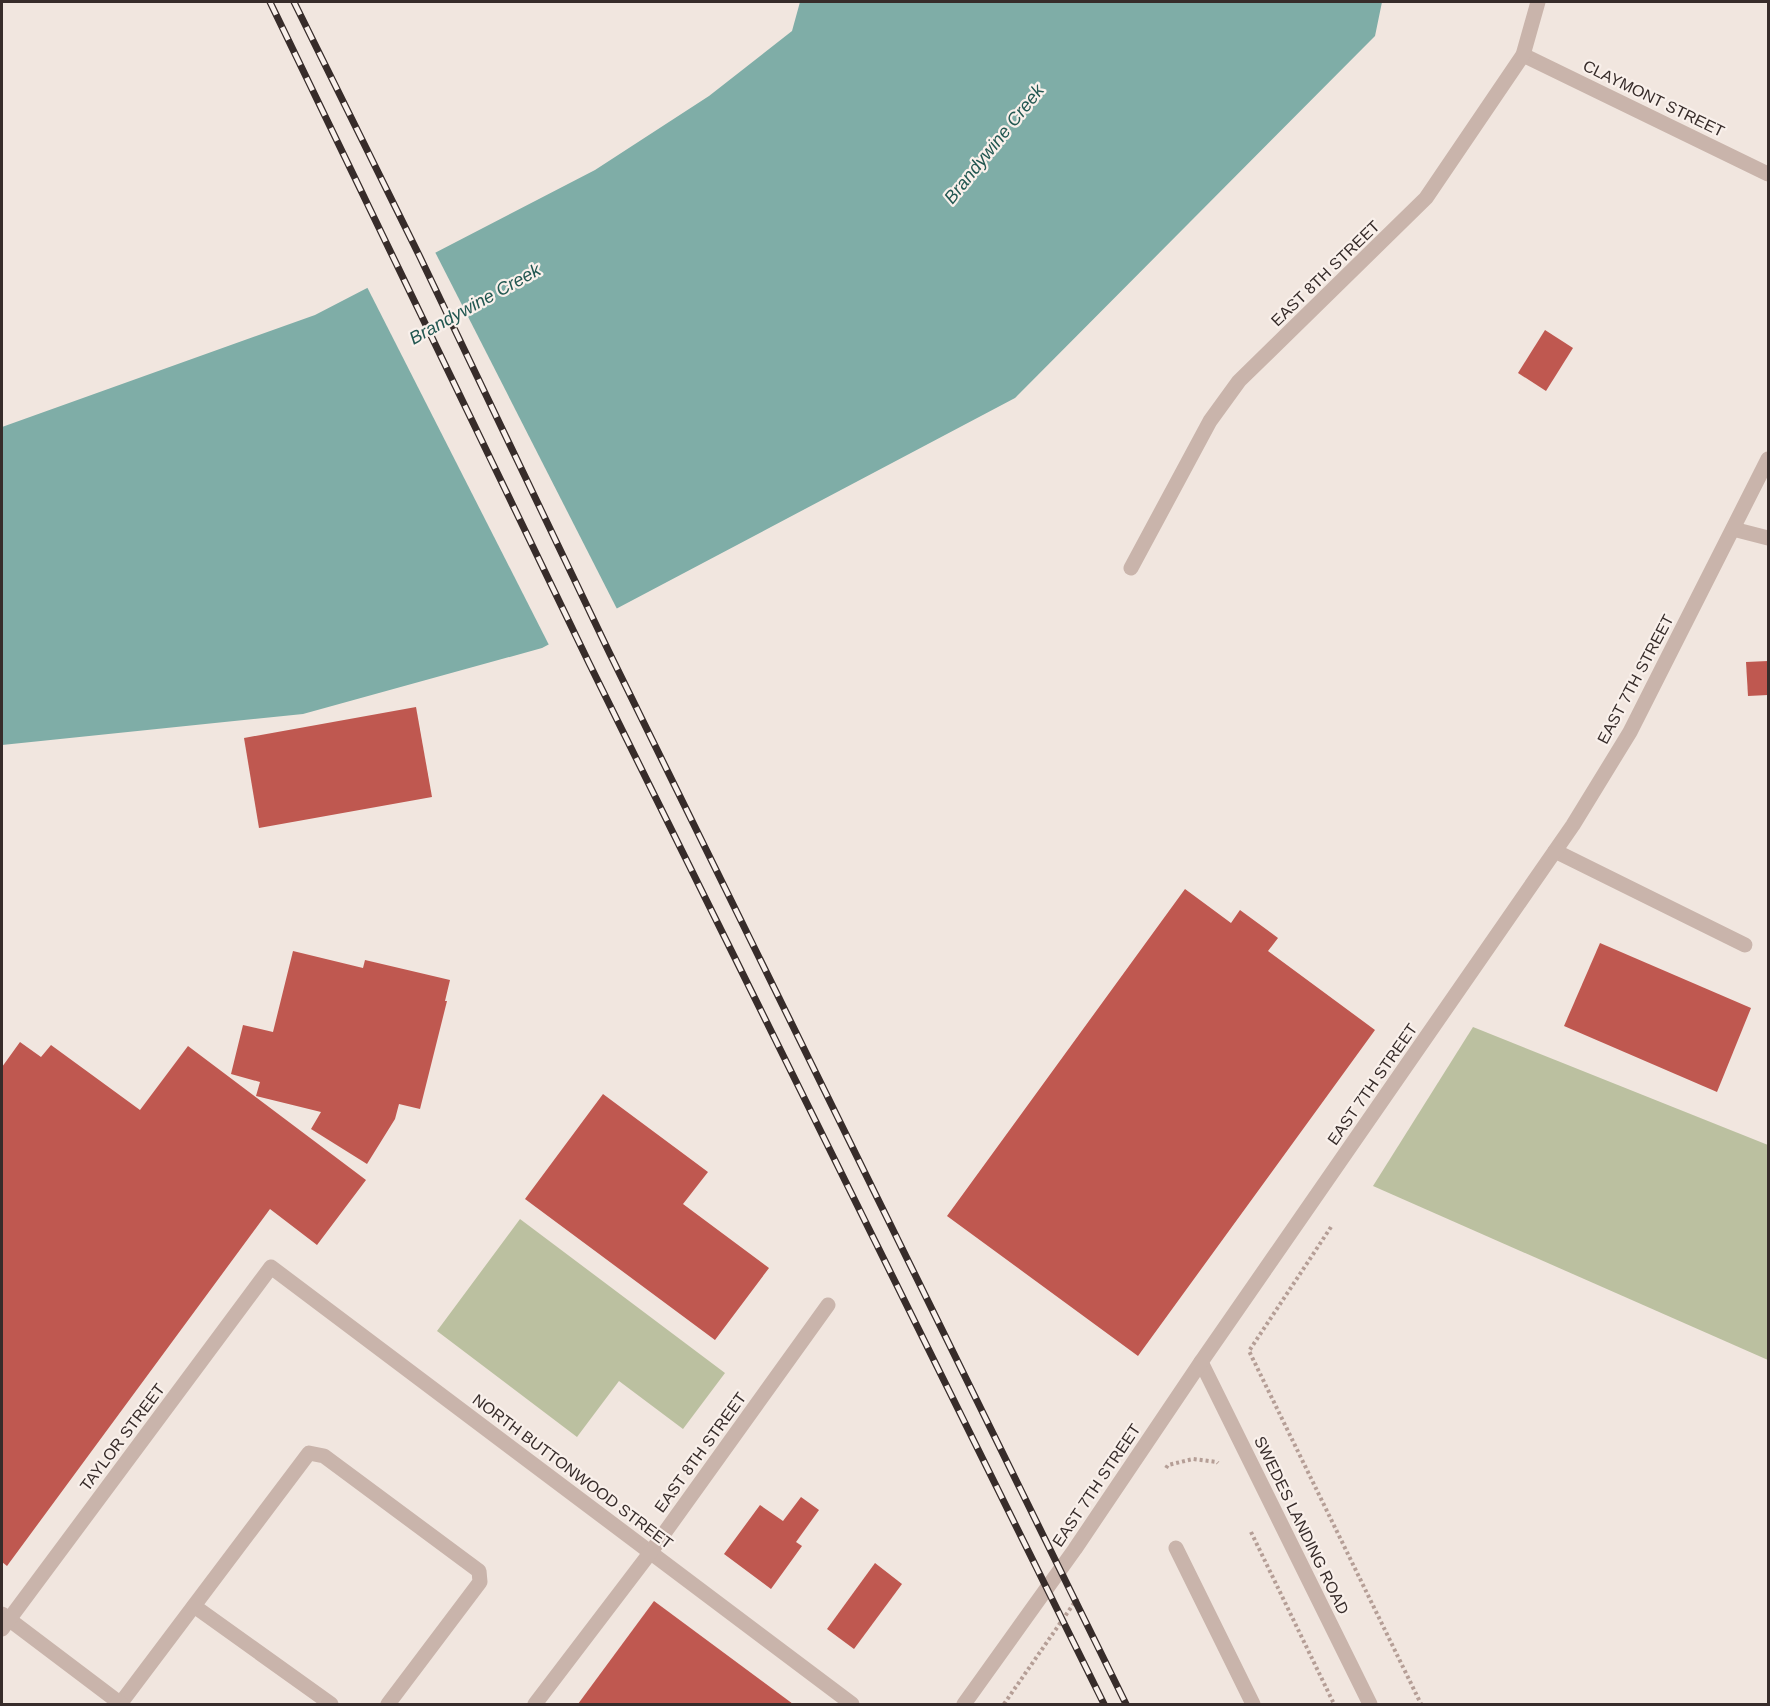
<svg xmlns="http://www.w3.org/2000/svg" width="1770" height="1706" font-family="Helvetica,sans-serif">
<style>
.green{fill:#bbc0a0}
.water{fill:#7fada7}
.pier{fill:#f1e6df}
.building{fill:#bf5850}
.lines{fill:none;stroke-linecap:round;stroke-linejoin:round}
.path{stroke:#b59e96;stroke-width:4;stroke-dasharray:3 3;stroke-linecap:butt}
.service{stroke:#c9b4ab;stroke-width:15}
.minor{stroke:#c9b4ab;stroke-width:15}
.rail-casing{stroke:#372c2a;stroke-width:7}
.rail{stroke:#f9f0eb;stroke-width:4.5;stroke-dasharray:14;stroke-linecap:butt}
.labels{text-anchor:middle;stroke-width:4.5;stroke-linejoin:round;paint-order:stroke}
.street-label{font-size:16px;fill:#372c2a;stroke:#f9f0eb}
.water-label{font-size:18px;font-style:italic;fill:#225751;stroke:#f9f0eb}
</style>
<rect width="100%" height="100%" fill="#f1e6df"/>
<!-- green -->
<g class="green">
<polygon points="1473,1027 1768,1145 1768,1360 1373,1186"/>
<polygon points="520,1219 725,1373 683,1429 619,1381 577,1437 437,1331"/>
</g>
<!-- water -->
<polygon class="water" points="800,2 1382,2 1375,36 1015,398 542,648 303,714 2,745 2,427 315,315 595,170 709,96 792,31"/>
<!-- pier -->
<polygon class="pier" points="434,250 618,611 550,647 366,285"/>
<!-- building -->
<g class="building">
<polygon points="1545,330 1573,348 1546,391 1518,373"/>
<polygon points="1768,661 1768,695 1748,696 1746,662"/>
<polygon points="416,707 432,797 259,828 244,738"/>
<polygon points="1185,889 1231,923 1240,910 1278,938 1268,951 1375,1030 1138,1356 947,1216"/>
<polygon points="1600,943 1751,1008 1717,1092 1564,1026"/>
<polygon points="293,951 363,968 365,960 450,980 445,1001 447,1001 420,1109 399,1104 395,1119 367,1164 311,1129 321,1112 256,1096 260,1082 231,1074 243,1025 273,1032"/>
<polygon points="20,1042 41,1057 51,1045 140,1110 188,1046 366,1180 317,1245 270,1209 7,1566 2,1562 2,1067"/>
<polygon points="603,1094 708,1172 683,1204 769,1268 715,1340 525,1199"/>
<polygon points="801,1497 819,1510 796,1542 802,1546 771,1589 724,1554 760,1505 783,1521"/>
<polygon points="875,1563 902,1584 854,1649 827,1629"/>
<polygon points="654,1601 793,1704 578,1704"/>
</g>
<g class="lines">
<!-- path -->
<g class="path">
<polyline points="1331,1227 1249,1351 1421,1704"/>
<polyline points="1166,1468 1168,1465 1193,1459 1217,1462 1218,1463"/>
<polyline points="1251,1532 1334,1704"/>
<polyline points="1004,1704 1079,1596"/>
</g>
<!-- service -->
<g class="service">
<polyline points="1733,529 1768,538"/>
<polyline points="1555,851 1745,945"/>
<polyline points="1176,1548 1253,1704"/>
<polyline points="194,1606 331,1704"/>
<polyline points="120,1704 309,1453 324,1456 479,1571 480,1582 388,1704"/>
</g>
<!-- minor -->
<g class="minor">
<polyline points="1523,55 1768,174"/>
<polyline points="1131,568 1210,421 1239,381 1426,198 1523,55 1538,2"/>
<polyline points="1201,1362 1370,1704"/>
<polyline points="2,1614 121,1704"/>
<polyline points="2,1629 271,1267 852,1704"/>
<polyline points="535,1704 650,1553 828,1305"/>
<polyline points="964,1704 1075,1549 1201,1362 1573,825 1630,732 1768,459"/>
</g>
<defs>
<g id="rail">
<polyline points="270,2 589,663 1104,1704"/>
<polyline points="294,2 419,255 610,654 1126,1704"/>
</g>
</defs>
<!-- rail casing -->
<use href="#rail" class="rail-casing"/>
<!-- rail -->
<use href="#rail" class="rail"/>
</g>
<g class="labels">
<!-- street labels -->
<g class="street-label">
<text transform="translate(1654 98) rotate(26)" y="6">CLAYMONT STREET</text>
<text transform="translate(1325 273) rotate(-44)" y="6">EAST 8TH STREET</text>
<text transform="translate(1635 679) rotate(-62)" y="6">EAST 7TH STREET</text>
<text transform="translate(1372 1084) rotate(-55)" y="6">EAST 7TH STREET</text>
<text transform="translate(122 1437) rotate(-53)" y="6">TAYLOR STREET</text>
<text transform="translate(700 1452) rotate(-54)" y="6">EAST 8TH STREET</text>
<text transform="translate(573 1471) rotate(37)" y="6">NORTH BUTTONWOOD STREET</text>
<text transform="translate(1096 1485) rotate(-56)" y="6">EAST 7TH STREET</text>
<text transform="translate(1302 1525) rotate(64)" y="6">SWEDES LANDING ROAD</text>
</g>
<!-- water labels -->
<g class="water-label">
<text transform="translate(994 144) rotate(-51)" y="6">Brandywine Creek</text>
<text transform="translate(475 304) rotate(-29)" y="6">Brandywine Creek</text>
</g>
</g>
<!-- border -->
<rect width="1770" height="1706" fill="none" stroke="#372c2a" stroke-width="6"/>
</svg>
